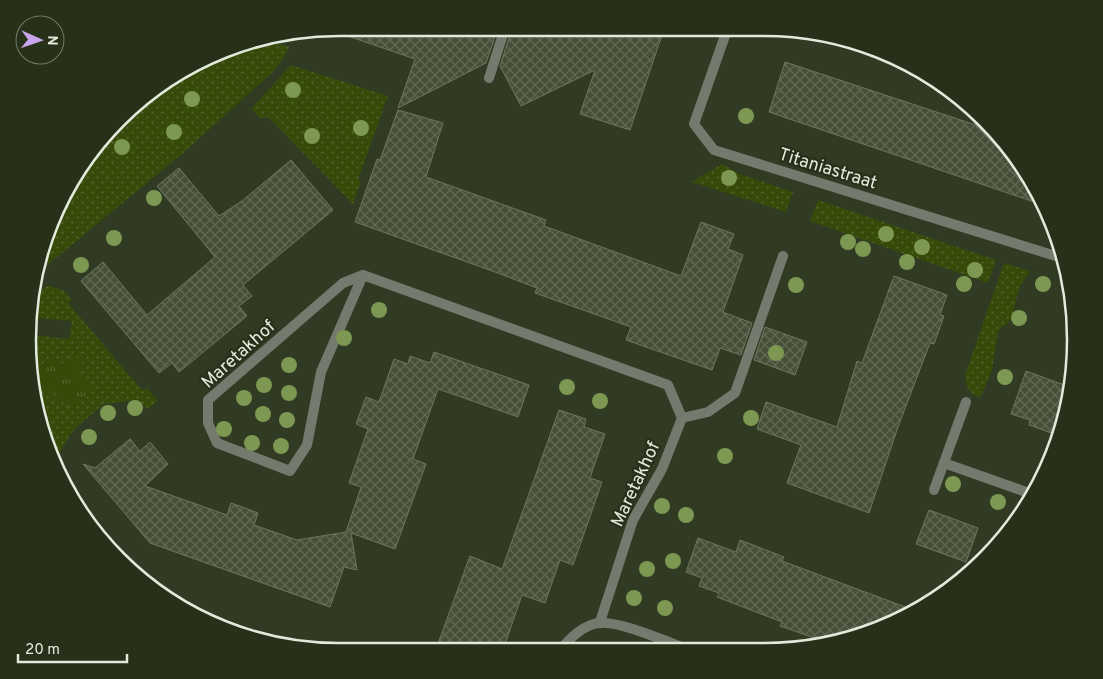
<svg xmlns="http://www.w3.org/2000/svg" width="1103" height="679" font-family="Overpass,sans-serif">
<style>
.grass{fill:url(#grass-dots);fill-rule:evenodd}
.park{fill:url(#park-tufts)}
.building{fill:url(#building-cross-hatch);stroke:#6c775d}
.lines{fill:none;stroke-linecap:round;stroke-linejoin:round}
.street{stroke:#757a6e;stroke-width:10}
.tree{fill:#7d9852}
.labels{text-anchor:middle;stroke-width:4.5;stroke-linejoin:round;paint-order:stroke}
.street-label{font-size:18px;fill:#e3e9db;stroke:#273119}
.rim{fill:none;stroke:#e3e9db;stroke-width:2.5}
</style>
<defs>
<pattern id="grass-dots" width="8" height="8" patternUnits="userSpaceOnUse" patternTransform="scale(1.25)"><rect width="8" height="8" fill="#364a0a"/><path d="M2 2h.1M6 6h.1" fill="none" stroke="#53642d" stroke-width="1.8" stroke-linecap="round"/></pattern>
<pattern id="park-tufts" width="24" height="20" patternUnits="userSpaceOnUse" patternTransform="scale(1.25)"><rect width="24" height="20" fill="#364a0a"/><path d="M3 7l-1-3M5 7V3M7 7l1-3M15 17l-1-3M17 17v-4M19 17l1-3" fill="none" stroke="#53642d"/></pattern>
<pattern id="building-cross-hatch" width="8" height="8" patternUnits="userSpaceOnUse" patternTransform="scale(1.25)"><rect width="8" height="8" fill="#465038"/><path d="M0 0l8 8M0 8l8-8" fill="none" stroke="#616954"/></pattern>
</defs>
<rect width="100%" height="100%" fill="#313b23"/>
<!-- grass -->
<g class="grass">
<polygon points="267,39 289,47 283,59 273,72 182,154 39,272 44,239 80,166 150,92 239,44"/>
<polygon points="291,65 388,96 358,180 361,181 353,204 269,118 265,117 261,119 251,109"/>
<polygon points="722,164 740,174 793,192 786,212 692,182"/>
<polygon points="818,200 996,260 988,283 810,221"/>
<path d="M1004,263L1030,271L1020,286L1011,319L1007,324L1000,328L998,332L992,370L980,398C969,393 966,387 965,375Z"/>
<path d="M49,286L63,290L72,299L69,302V304L141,389L144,390L147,388L158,401L147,409L138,400L104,404L77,427L70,435L60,452L56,464L44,440L34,379L73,410L61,365L51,356L33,375L28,339L36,290ZM34,318L72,321L69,339L31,335Z"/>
</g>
<!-- park -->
<polygon class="park" points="72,353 83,362 74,373 94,390 73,410 34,379 33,375 51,356 61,365"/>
<!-- building -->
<g class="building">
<polygon points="340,28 498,28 486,63 398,108 415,59 339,33"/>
<polygon points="512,28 664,29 630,130 580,114 595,70 521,106 500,66"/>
<polygon points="785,62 985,128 1034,183 1040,204 769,112"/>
<polygon points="398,110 443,123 426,177 546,220 544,226 681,276 701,222 734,234 728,249 743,255 723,312 752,323 741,355 720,348 712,370 626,340 631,327 535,293 537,288 495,272 355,222 377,159 380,160"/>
<polygon points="291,160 333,210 243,285 252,296 239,306 247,316 179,372 172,363 159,373 81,281 103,262 147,315 215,257 157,186 179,168 219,216 242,201"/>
<polygon points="894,276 947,295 940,315 944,316 934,344 930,343 898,427 869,513 787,483 801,445 757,429 766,402 837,427 857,361 862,363"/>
<polygon points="765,327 807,342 795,375 754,360"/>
<polygon points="434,352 529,385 518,417 438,389 413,459 426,464 395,549 351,533 357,570 344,567 330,607 150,543 83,464 95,468 130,439 140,451 150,442 168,464 145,486 227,515 231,503 245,508 258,513 254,525 297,540 346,532 361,487 349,483 368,429 356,424 366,397 379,402 394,359 408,364 410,356 430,363"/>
<polygon points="1026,371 1067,386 1065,420 1057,435 1029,425 1030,420 1011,414"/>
<polygon points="559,410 586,419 584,427 605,434 590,478 602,482 573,565 560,560 545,603 522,595 503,650 436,649 470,556 502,569"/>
<polygon points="929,510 978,528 966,562 916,544"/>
<polygon points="698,538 736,552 740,540 784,557 782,561 916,611 845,641 829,643 780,626 782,622 717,597 719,593 699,586 702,578 686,572"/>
</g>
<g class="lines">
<!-- street -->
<g class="street">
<polyline points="727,30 694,124 714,150 1059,257"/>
<polyline points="489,78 505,28"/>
<polyline points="363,275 321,372 307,445 290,471 217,443 208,423 208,400 343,283 363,275 668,385 682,418 662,469 633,520 600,622"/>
<polyline points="682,418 708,412 735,393 783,256"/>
<polyline points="944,463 1029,493"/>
<polyline points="934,490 966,402"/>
<path d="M561,650C569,638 586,623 601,623C620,621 670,643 690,650"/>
</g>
</g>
<!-- trees -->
<g class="tree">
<circle cx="293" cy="90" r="8"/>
<circle cx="192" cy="99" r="8"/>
<circle cx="746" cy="116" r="8"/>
<circle cx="361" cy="128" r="8"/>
<circle cx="174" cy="132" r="8"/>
<circle cx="312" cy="136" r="8"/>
<circle cx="122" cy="147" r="8"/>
<circle cx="729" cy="178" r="8"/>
<circle cx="154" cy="198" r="8"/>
<circle cx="886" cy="234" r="8"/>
<circle cx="114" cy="238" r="8"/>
<circle cx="848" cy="242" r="8"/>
<circle cx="922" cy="247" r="8"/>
<circle cx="863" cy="249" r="8"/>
<circle cx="907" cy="262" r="8"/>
<circle cx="81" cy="265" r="8"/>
<circle cx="975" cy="270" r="8"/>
<circle cx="964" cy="284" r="8"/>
<circle cx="1043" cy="284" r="8"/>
<circle cx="796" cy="285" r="8"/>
<circle cx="379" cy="310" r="8"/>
<circle cx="1019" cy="318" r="8"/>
<circle cx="344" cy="338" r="8"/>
<circle cx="776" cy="353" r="8"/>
<circle cx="289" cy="365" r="8"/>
<circle cx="1005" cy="377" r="8"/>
<circle cx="264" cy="385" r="8"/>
<circle cx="567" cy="387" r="8"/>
<circle cx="289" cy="393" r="8"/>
<circle cx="244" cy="398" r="8"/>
<circle cx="600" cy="401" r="8"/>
<circle cx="135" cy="408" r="8"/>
<circle cx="108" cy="413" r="8"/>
<circle cx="263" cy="414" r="8"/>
<circle cx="751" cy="418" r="8"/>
<circle cx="287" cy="420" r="8"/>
<circle cx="224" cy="429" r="8"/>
<circle cx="89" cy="437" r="8"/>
<circle cx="252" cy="443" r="8"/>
<circle cx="281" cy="446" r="8"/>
<circle cx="725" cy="456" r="8"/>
<circle cx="953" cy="484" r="8"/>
<circle cx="998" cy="502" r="8"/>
<circle cx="662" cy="506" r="8"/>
<circle cx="686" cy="515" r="8"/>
<circle cx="673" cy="561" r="8"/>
<circle cx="647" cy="569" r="8"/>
<circle cx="634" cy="598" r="8"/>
<circle cx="665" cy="608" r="8"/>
</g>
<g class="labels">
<!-- street labels -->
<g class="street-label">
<text transform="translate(828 168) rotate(17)" y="6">Titaniastraat</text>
<text transform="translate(238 354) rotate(-42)" y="6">Maretakhof</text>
<text transform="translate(635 484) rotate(-65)" y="6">Maretakhof</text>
</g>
</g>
<!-- crop -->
<path d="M0 0H1103V679H0ZM339 36H764A303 303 0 0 1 1067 339V340A303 303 0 0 1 764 643H339A303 303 0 0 1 36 340V339A303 303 0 0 1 339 36Z" fill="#273119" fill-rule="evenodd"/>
<path class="rim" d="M339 36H764A303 303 0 0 1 1067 339V340A303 303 0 0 1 764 643H339A303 303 0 0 1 36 340V339A303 303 0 0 1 339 36Z"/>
<!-- north arrow -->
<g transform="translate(40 40) rotate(92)"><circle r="24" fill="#273119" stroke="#727b67"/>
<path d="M0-4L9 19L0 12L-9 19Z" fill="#c9a5ee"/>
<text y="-8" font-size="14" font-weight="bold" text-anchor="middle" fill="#e3e9db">N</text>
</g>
<!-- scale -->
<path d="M18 654v8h109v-8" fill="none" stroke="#e3e9db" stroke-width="2.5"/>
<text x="25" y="654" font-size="15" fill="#e3e9db" stroke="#273119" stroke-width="4" paint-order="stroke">20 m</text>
</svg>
